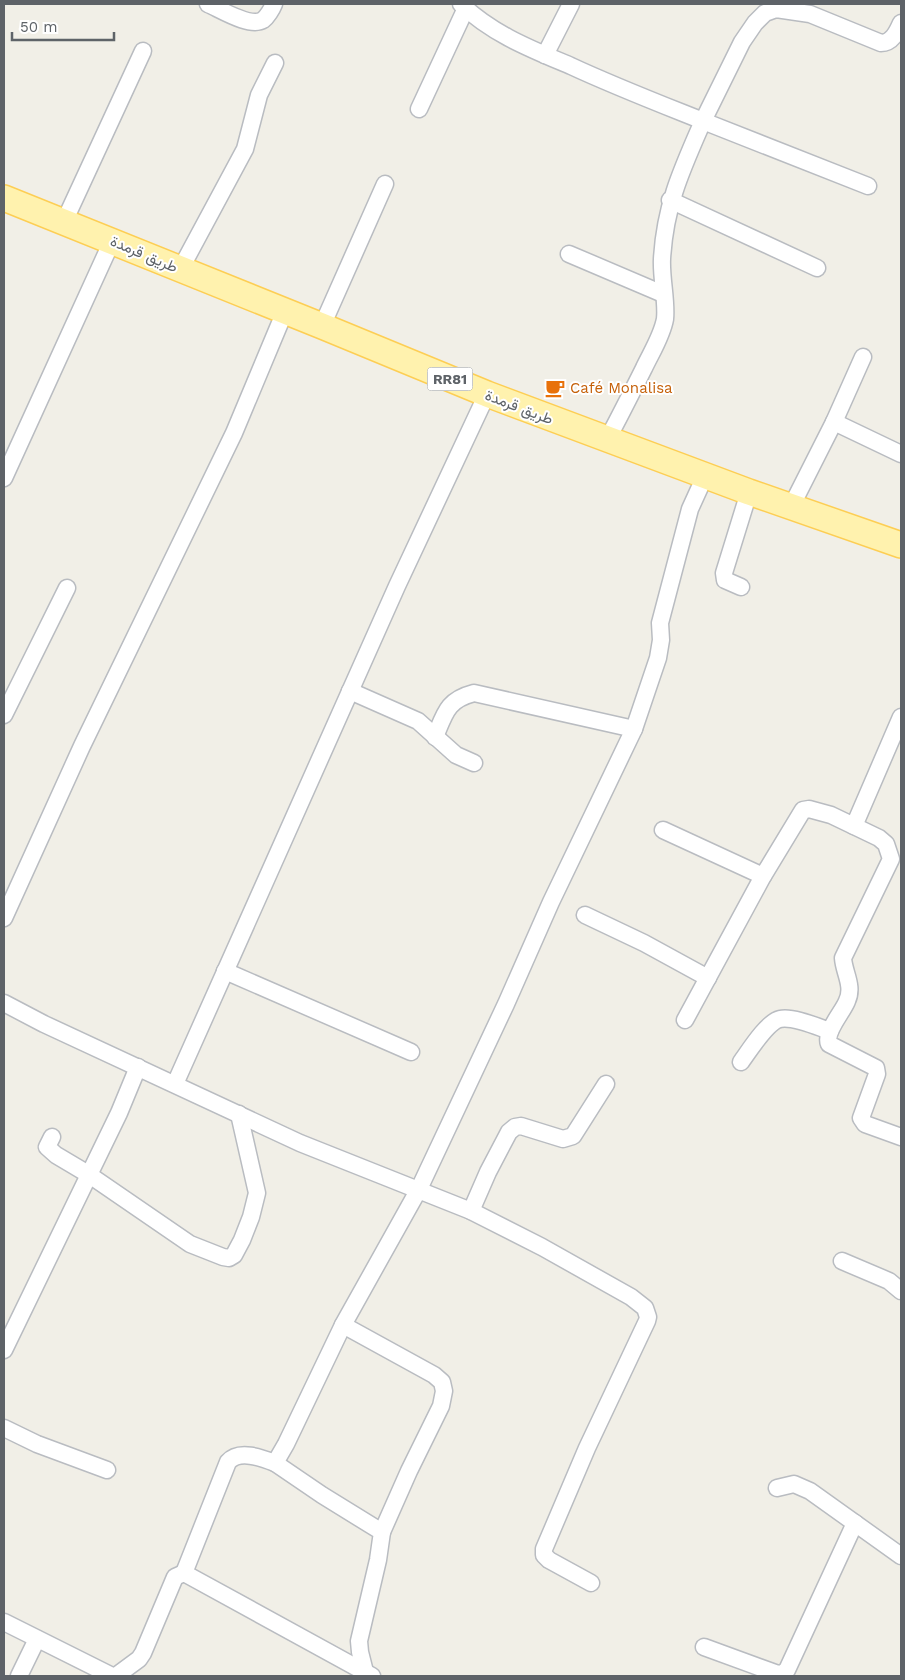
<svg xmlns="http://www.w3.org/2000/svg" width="905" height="1680" font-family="'Work Sans',Vazirmatn,sans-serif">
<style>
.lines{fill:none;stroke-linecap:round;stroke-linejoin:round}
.minor-casing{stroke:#b9bcc1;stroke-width:19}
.primary-casing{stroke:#fdce54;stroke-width:28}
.minor{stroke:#fff;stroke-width:16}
.primary{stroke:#fff2ae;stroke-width:25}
.labels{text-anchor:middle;stroke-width:4;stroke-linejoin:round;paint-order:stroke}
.shield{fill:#fff;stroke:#8e9295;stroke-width:1}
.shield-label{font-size:14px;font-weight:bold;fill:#5e6368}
.street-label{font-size:15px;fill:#5e6368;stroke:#fff}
.food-label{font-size:15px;fill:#c56008;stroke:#fff;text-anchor:start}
</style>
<rect width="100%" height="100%" fill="#f1efe7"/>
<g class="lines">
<defs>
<g id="minor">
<path d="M208,4C220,9 250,28 263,20C267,17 272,9 274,4"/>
<path d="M461,4C492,34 531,49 571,66C614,86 658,103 703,121C682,169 665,205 662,259C661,278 667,302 665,319C662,336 651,353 644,368C632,392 620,416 607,440"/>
<polyline points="545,55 571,4"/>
<polyline points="419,109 466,8"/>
<path d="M868,186L703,121L742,42L755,23L765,13L776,9L810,14L881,43C892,43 897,32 901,23"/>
<polyline points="670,200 817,268"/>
<polyline points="64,222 143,51"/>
<polyline points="569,254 663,294"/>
<polyline points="180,270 245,149 259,95 275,63"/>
<polyline points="322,326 385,184"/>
<polyline points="834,422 901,454"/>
<polyline points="4,478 112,241"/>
<polyline points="791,507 834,422 863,357"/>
<polyline points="741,587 725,580 724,573 749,492"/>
<polyline points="350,691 418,721 456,755 474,763"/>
<polyline points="4,715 67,588"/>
<path d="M435,737C445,713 447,700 474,693L634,729"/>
<polyline points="854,826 901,717"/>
<polyline points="663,830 763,876"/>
<polyline points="585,915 644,943 708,978"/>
<polyline points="4,918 82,746 234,433 285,311"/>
<polyline points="225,971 411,1052"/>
<polyline points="4,1003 44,1024 300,1143 471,1211 542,1247 631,1297 645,1308 648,1317 647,1321 587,1448 544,1549 544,1555 549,1560 591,1583"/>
<path d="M685,1020L763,876L803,810L809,809L831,815L879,838L886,844L891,859L843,958C844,973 854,986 847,1001C843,1012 824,1032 829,1044L876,1068L877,1074L861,1118L865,1124L901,1137"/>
<path d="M741,1062C749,1051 767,1022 780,1019C793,1016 818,1027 830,1031"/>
<polyline points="175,1084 397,586 487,394"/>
<polyline points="52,1137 47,1147 56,1155 88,1174 190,1244 223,1257 229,1258 234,1255 242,1240 251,1217 257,1193 239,1114"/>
<polyline points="471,1211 488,1172 509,1132 515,1127 521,1126 563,1139 573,1136 606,1084"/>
<polyline points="842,1261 889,1281 901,1291"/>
<polyline points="343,1325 434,1375 442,1382 444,1391 441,1406 409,1471 382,1532"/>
<polyline points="4,1350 119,1113 138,1067"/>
<polyline points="4,1428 37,1444 107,1470"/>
<polyline points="275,1463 322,1495 382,1532 378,1560 359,1641 360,1652 365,1672"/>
<polyline points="777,1488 794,1484 810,1491 901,1556"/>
<path d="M184,1573L228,1462C239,1449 262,1458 275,1463L286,1444L343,1325L419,1189L506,1004L551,902L634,729L658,658L661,640L660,623L690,509L705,476"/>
<polyline points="4,1622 112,1676"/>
<polyline points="704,1647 778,1674 783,1673 787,1670 855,1523"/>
<polyline points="19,1676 37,1639"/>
<polyline points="116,1676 139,1659 143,1653 175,1577 184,1573 372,1676"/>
</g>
<polyline id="primary" points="4,198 322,326 487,394 749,492 901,545"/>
</defs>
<!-- minor casing -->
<use href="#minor" class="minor-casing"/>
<!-- primary casing -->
<use href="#primary" class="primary-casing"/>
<!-- minor -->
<use href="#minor" class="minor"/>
<!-- primary -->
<use href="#primary" class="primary"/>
</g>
<!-- icons -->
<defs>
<symbol id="cafe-bare" viewBox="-9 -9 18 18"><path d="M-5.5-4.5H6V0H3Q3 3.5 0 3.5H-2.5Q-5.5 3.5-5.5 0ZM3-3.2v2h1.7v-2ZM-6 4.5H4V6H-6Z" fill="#e8710a" stroke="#fff" stroke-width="2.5" paint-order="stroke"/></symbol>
</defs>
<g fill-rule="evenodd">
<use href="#cafe-bare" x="541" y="374" width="28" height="28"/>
</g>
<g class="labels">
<!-- shield labels -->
<rect class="shield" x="427.5" y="367.5" width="45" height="23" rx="4"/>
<g class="shield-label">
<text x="450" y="384">RR81</text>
</g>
<!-- street labels -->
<g class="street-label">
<text transform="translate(144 254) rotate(23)" y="5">طريق قرمدة</text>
<text transform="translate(519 407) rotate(21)" y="5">طريق قرمدة</text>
</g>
<!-- food labels -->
<g class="food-label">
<text x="570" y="393">Café Monalisa</text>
</g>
</g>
<!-- border -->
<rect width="905" height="1680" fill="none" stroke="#5e6368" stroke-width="10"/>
<!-- scale -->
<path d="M12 32v8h102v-8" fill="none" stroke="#5e6368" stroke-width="2.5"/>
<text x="20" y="32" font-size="15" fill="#5e6368" stroke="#ffffff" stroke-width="4" paint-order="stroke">50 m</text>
</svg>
